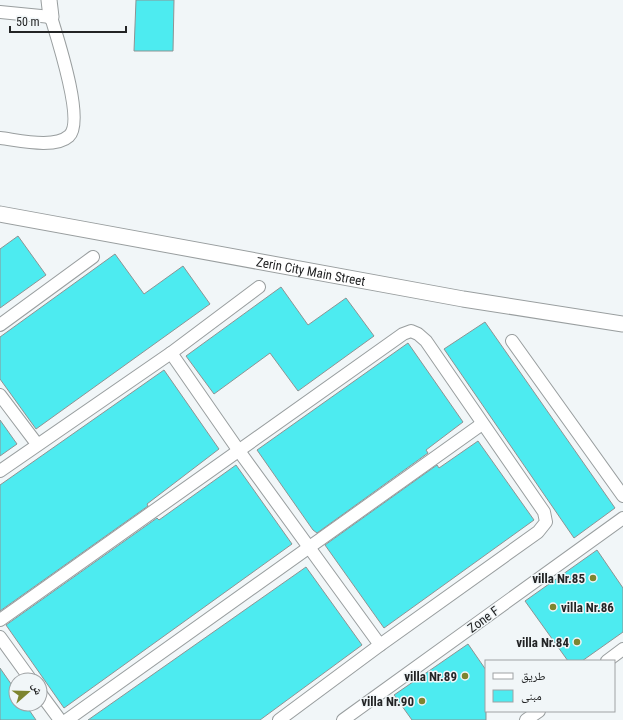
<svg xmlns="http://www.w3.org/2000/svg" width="623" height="720" font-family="'Roboto Condensed','Noto Naskh Arabic',sans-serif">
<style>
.building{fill:#4debf0;stroke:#8e9393}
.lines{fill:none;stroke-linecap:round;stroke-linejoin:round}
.minor-casing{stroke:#999e9f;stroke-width:14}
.tertiary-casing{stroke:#999e9f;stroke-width:17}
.minor{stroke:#fff;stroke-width:12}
.tertiary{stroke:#fff;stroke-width:15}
.poi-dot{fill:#7d8530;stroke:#f1f6f8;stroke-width:1.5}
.labels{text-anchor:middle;stroke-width:3;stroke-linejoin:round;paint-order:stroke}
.street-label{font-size:13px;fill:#232425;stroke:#f1f6f8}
.poi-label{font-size:13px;font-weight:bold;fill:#232425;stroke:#f1f6f8;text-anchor:end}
</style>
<rect width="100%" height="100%" fill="#f1f6f8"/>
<!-- building -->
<g class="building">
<polygon points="136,0 174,0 173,51 134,51"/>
<polygon points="18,236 46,275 0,308 0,249"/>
<polygon points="115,254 144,294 183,266 210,304 36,429 0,379 0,337"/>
<polygon points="281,287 308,325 346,298 374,336 298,391 270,353 214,394 186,356"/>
<polygon points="485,322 615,508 574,538 444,349"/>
<polygon points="408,343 463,422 426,450 428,453 317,533 313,530 257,450"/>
<polygon points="164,370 219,449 147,504 148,506 0,611 0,485"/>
<polygon points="0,420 17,444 0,456"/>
<polygon points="478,441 534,520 384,628 325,545 437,465 439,468"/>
<polygon points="236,465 292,544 64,708 6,625 157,518 159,520"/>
<polygon points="597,550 623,588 623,632 582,661 568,661 525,601"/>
<polygon points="306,567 362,645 260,720 88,720"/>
<polygon points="468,644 486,670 486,720 412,720 394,695"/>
<polygon points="0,668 16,691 16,704 25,704 36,720 0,720"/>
</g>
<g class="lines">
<defs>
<g id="minor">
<path d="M0,12L51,17C57,37 85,122 69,136C55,149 18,140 0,138"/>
<polyline points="0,325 93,257"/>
<polyline points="512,341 623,496"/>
<polyline points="171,353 239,451 380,645"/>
<polyline points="0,395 37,444"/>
<polyline points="0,471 171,353 259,287"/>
<polyline points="0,620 403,334 411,331 418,334 426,341 544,512 546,522 538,532 380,645 279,720"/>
<polyline points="0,637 31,680"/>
<polyline points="607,661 623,649"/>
<polyline points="40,693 60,720"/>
<polyline points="67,720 482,424"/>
<polyline points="343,720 623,518"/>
<polyline points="526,720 539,711"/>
</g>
<g id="tertiary">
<polyline points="49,0 51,17"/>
<path id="s1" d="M0,214L463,299L623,324"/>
</g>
</defs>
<!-- minor casing -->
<use href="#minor" class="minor-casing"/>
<!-- tertiary casing -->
<use href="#tertiary" class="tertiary-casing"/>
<!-- minor -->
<use href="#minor" class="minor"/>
<!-- tertiary -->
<use href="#tertiary" class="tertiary"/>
</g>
<!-- markers -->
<g class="poi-dot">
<circle cx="593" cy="578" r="4"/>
<circle cx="553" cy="607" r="4"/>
<circle cx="577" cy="642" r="4"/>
<circle cx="465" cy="676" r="4"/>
<circle cx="422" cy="701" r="4"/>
</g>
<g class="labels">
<!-- street labels -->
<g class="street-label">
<text dy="5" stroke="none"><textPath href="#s1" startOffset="316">Zerin City Main Street</textPath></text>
<text transform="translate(483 619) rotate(-36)" y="5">Zone F</text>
</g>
<!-- poi labels -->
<g class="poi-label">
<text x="585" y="583">villa Nr.85</text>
<text x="561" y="612" text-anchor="start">villa Nr.86</text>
<text x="569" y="647">villa Nr.84</text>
<text x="457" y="681">villa Nr.89</text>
<text x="414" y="706">villa Nr.90</text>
</g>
</g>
<!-- legend -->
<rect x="485" y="660" width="130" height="52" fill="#f1f6f8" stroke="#9fa2a4"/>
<rect x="493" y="673" width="20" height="6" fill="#ffffff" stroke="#9fa2a4"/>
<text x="521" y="680" font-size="12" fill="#232425">طريق</text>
<rect x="493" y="690" width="20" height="12" fill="#4debf0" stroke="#9fa2a4"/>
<text x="521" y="700" font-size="12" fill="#232425">مبنى</text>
<!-- north arrow -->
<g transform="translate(28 692) rotate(70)"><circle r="19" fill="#f1f6f8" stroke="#9fa2a4"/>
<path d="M0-3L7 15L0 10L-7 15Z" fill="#7d8530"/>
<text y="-6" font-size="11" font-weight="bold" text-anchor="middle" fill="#232425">ش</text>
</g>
<!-- scale -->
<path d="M10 26v6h116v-6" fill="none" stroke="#232425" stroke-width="2"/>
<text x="16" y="26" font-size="12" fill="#232425" stroke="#f1f6f8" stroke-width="3" paint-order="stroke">50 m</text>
</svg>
